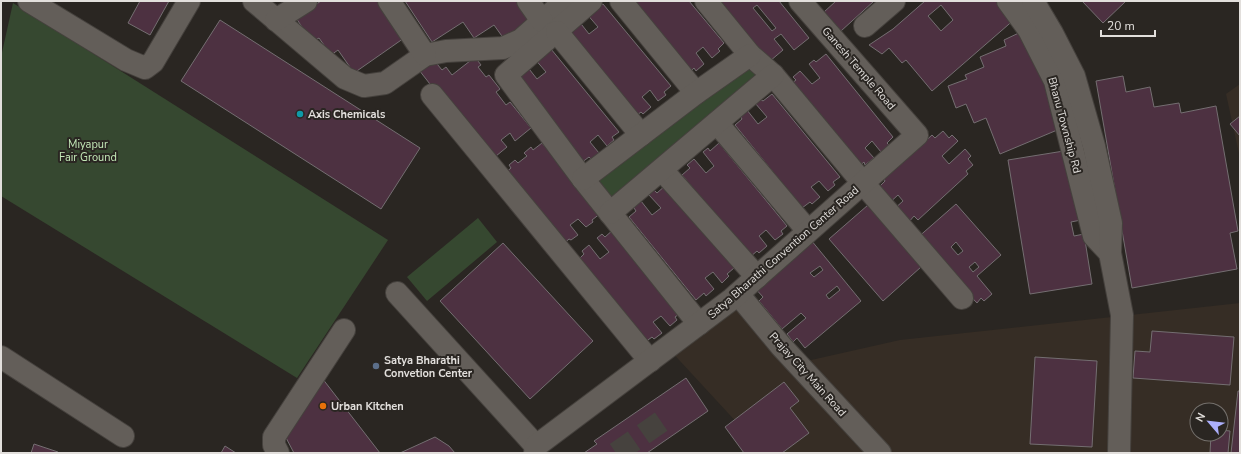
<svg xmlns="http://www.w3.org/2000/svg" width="1241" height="454" font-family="'Nunito Sans',sans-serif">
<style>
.built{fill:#362d25;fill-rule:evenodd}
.green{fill:#364830}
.building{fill:#4d3141;stroke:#746e71;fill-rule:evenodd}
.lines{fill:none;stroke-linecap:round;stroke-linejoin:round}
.minor-tunnel{stroke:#46423e;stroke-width:22;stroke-dasharray:22 11;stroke-linecap:butt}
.minor-casing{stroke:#45413d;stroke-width:24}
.minor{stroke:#635e59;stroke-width:22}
.culture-dot{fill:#0f9aa8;stroke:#2a2622;stroke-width:1.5}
.service-dot{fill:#5c6f8a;stroke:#2a2622;stroke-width:1.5}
.food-dot{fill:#e8710a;stroke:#2a2622;stroke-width:1.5}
.labels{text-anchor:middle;stroke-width:4;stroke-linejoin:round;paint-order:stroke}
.street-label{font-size:11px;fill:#e2dfdc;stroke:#2a2622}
.poi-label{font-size:11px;font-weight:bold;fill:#e2dfdc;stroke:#2a2622;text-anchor:start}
.park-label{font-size:11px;fill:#c3e8b7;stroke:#2a2622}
</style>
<rect width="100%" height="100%" fill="#2a2622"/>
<!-- built -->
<g class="built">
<polygon points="1240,84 1240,158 1226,94"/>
<path d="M732,299L789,365L900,340L1240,303V453H765L668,348ZM1197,410H1221V434H1197Z"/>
</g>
<!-- green -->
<g class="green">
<polygon points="13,3 388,240 297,378 1,196 1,57"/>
<polygon points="750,55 773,75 610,213 583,179"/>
<polygon points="478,218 497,242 427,301 407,277"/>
</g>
<!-- building -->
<g class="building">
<polygon points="140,1 169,1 150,35 128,23"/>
<polygon points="321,1 384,1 407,36 354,73 338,50 331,55 319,38 312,42 296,18"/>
<polygon points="405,1 519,1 532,20 504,39 494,25 474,38 463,22 432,42"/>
<polygon points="626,1 689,1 724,43 718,49 720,51 712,58 703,47 696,53 704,64 696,71 694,68 687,75"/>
<path d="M714,1H779L809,38L794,50L781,34L774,39L783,50L770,61ZM757,5L776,28L772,31L753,8Z"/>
<polygon points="836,1 874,1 841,31 824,12"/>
<path d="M925,1H1001L1016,18L932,91L906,60L902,63L889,48L882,54L869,45L893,29ZM941,5L953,20L941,31L928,16Z"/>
<polygon points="1082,1 1126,1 1103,23"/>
<polygon points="603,4 671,86 664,92 666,95 658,101 650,90 642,97 651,107 643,114 641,112 633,118 565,35 578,20 589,34 598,27 586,13 593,11"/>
<polygon points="220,20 420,148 381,209 181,81"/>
<polygon points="1023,31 1062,128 1000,154 986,118 974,123 966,104 956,108 948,86 967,79 965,75 984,67 980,57 1006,46 1004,40"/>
<polygon points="551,49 619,132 612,137 614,140 607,146 598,135 590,142 599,153 591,159 589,157 581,163 514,81 526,65 537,79 546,72 534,58"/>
<polygon points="826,54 893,137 887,143 889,145 881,152 872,141 865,148 874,158 865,165 864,162 856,169 788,86 796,80 793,77 800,71 812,84 820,78 809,64 814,60 816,62"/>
<polygon points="475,57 481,65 478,67 486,77 489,75 500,89 496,92 506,105 510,102 531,128 515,141 510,133 501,140 507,147 490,161 419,70 433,59 442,70 446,67 452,75"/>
<polygon points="1123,76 1126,92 1150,87 1154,107 1179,103 1181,113 1216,106 1238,231 1230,233 1237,269 1132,288 1096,81"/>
<polygon points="772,94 840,177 833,182 835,185 828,191 819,181 811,187 820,197 812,204 810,202 802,208 735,125 742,119 740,116 747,110 758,124 767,117 755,103 760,99 763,101"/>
<polygon points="1240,116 1240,136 1230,124"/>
<polygon points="943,131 949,138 952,135 958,141 942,156 949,164 965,149 971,156 968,159 973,165 966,171 968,174 918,220 914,216 908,223 893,210 903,201 898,195 887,205 878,188 885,181 884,179 932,135 935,138"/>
<polygon points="542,143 601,213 592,220 593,222 586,227 578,219 570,225 578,235 571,240 569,239 562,245 503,175 511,168 509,165 515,160 518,163 527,156 524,153 531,147 533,150"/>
<polygon points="719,143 787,226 781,231 783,234 775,240 766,230 759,236 767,246 759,253 757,251 750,257 682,175 690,168 687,165 694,159 706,173 714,166 703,152 708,148 710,151"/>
<polygon points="1070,150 1081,220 1071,222 1074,236 1084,234 1092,284 1030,294 1008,160"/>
<polygon points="666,185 734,268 727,274 729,276 722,283 713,272 705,278 714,289 706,296 704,293 696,300 629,217 636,211 634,208 641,201 652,215 661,208 649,195 654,190 657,193"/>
<path d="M956,204L1001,255L977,276L992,294L984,301L981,298L977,303L916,239ZM956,242L963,251L958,255L951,247ZM975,262L979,267L973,272L969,267Z"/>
<polygon points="868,205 921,267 883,301 829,239"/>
<polygon points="614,229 682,312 675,317 677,320 670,326 661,316 653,322 662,333 654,339 652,337 644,343 577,261 584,254 582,251 589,245 600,259 609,252 597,238 602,234 605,237"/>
<path d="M811,240L861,301L805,348L797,338L793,342L787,334L806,318L801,313L782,329L759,301L763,297L754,287ZM820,266L823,270L814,277L810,273ZM837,286L840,290L829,299L826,295Z"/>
<polygon points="503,243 593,341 530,399 440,301"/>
<polygon points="1152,331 1234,337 1230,385 1133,378 1135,351 1150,352"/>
<polygon points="1035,357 1097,361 1092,447 1030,444"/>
<polygon points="322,378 380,453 294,453 284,434"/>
<polygon points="686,378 708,411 647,453 584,453 597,444 594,441"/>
<polygon points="784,382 799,401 790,408 809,433 782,453 744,453 725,427"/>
<polygon points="1238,391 1240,391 1240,453 1231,453"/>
<polygon points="1221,430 1230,431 1228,453 1210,453 1211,434 1221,434"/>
<polygon points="435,437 449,446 455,453 400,453"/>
<polygon points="34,444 58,452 58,453 31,453"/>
<polygon points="225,446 236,453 221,453"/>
</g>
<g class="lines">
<!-- minor-tunnel -->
<polyline class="minor-tunnel" points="616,453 665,419"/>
<defs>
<g id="minor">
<polyline points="29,1 126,60 145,68 153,62 189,1"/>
<polyline points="254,1 345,78 364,86 385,83 425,55 446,51 503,48 521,40 565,1"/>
<polyline points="389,1 425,55"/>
<polyline points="528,1 542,21"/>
<polyline points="591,1 506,75 583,179 699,324"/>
<polyline points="621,1 696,93"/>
<polyline points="706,1 750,55 773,75 863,183 962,298"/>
<polyline points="1008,1 1029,30 1055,81 1094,236 1110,253"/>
<polyline points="1033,1 1052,33 1074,76 1094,146 1111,223 1110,253 1122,315 1119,453"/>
<polyline points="276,20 306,1"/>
<polyline points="865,26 894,1"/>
<polyline points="557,32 641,135"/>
<polyline points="432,95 650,361"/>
<polyline points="717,123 808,231"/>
<polyline points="662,170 757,277"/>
<polyline points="583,179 696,93 750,55"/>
<polyline points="610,213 773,75"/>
<polyline points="397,293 536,446"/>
<polyline points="738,294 781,346 880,453"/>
<polyline points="1,357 123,436"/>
<polyline points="278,453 274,445 274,437 344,330"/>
<polyline points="535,453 536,446 732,299 917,135 800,1"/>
</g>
</defs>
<!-- minor casing -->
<use href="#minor" class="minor-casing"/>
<!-- minor -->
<use href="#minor" class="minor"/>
</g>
<!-- markers -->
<circle class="culture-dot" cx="300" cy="114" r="4"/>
<circle class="service-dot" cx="376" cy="366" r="4"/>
<circle class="food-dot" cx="323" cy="406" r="4"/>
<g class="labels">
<!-- street labels -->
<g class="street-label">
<text transform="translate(859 68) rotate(49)" y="4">Ganesh Temple Road</text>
<text transform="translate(1065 125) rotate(75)" y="4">Bhanu Township Rd</text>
<text transform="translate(783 252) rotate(-41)" y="4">Satya Bharathi Convention Center Road</text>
<text transform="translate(808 374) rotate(48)" y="4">Prajay City Main Road</text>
</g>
<!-- poi labels -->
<g class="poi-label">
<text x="308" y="118">Axis Chemicals</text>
<text x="384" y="364">Satya Bharathi<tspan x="384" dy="13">Convetion Center</tspan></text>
<text x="331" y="410">Urban Kitchen</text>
</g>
<!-- park labels -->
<g class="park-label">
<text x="88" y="148">Miyapur<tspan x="88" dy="13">Fair Ground</tspan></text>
</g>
</g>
<!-- border -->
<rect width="1241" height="454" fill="none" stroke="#e2dfdc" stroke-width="4"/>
<!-- north arrow -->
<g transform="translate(1209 422) rotate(298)"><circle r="19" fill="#2a2622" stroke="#74706c"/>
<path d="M0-3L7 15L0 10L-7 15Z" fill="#acaffb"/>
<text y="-6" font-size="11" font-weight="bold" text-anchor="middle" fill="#e2dfdc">N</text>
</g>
<!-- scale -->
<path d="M1101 30v6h54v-6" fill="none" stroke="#e2dfdc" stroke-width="2"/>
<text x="1107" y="30" font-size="12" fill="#e2dfdc" stroke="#2a2622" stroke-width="3" paint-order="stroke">20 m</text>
</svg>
